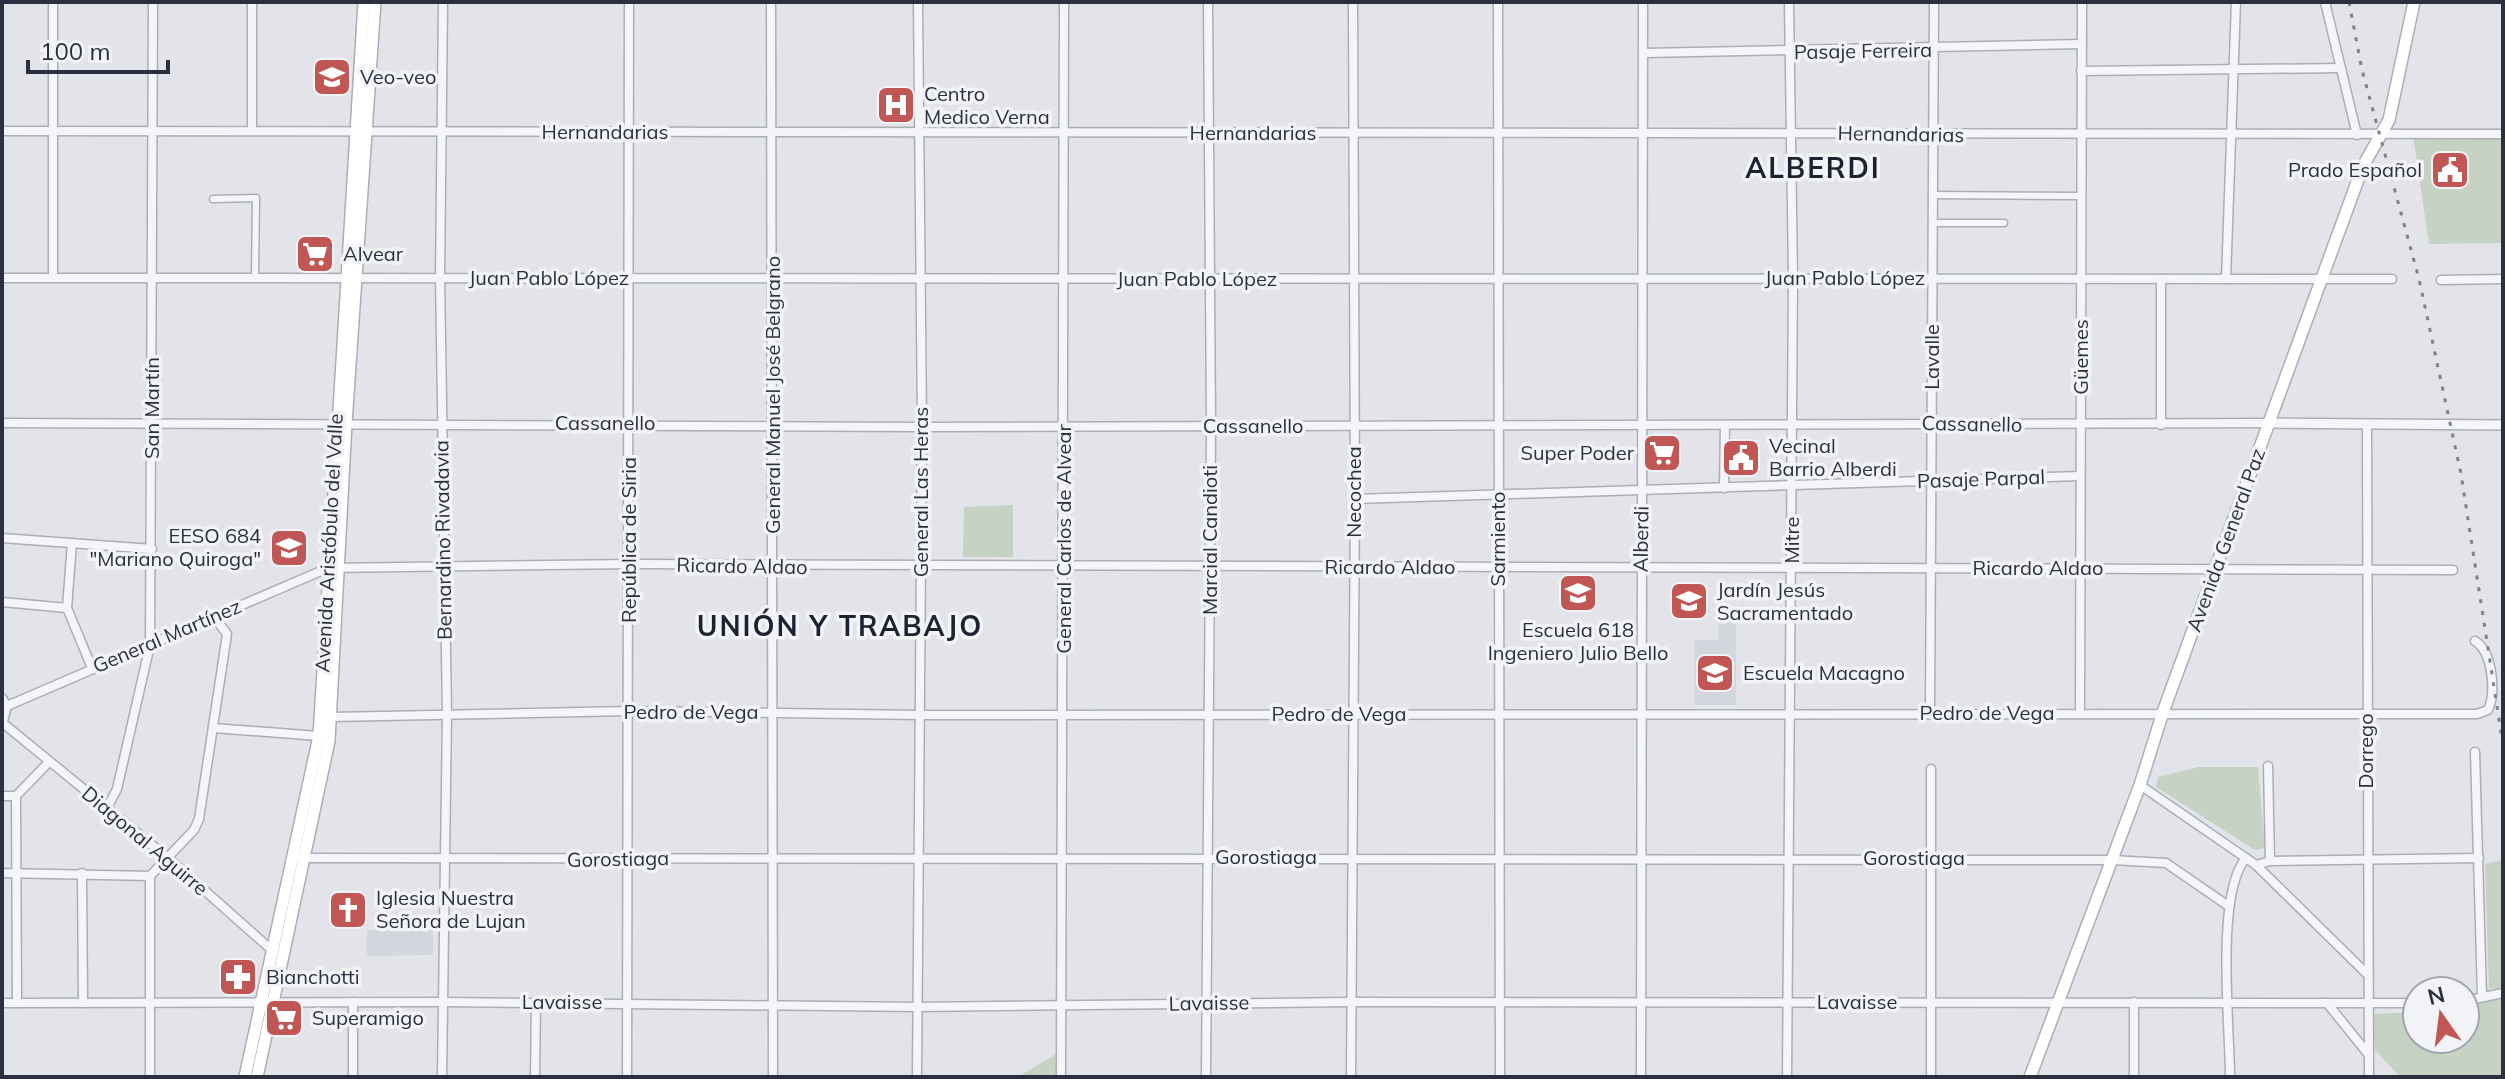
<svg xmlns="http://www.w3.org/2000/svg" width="2505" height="1079" font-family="Mulish,sans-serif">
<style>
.built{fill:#d4d6de}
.green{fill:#c5d2c4}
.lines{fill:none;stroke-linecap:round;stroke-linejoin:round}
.pedestrian-casing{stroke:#abaeb6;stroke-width:9}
.minor-casing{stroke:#abaeb6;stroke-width:11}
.tertiary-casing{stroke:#abaeb6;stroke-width:12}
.secondary-casing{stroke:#abaeb6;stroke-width:14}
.pedestrian{stroke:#f4f5f8;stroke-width:6}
.minor{stroke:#f4f5f8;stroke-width:8}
.tertiary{stroke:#f4f5f8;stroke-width:9}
.secondary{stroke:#fff;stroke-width:11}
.rail{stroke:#7d8191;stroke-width:3;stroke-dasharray:4 8;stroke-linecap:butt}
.labels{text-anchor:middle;stroke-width:7;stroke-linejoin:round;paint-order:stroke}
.street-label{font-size:20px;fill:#2c2f3f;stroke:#f2f3f7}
.poi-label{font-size:20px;fill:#2c2f3f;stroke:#f2f3f7;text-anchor:start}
.district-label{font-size:28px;font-weight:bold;letter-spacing:2px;fill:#1e2130;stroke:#f2f3f7}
</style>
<rect width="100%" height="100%" fill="#e2e4e9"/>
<!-- built -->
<g class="built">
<polygon points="1736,612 1736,705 1695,705 1695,640 1719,640 1719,613"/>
<polygon points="379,919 433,919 433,955 367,956 367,930 379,930"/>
</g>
<!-- green -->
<g class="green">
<polygon points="2503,134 2503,243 2429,244 2413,135"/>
<polygon points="1013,505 1013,557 963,557 964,507"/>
<polygon points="2198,767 2258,767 2265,848 2255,850 2156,787 2158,777"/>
<polygon points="2503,860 2503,988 2489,989 2485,864"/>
<polygon points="2503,1000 2503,1077 2400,1077 2375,1050 2372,1014 2417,1012 2417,1039 2465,1039 2465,1008 2485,1001"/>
<polygon points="1056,1054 1056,1077 1018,1077"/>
</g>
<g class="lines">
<defs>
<g id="pedestrian">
<polyline points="1932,195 2081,196"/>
<polyline points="213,199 256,198 255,278"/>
<polyline points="1932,223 2004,223"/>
</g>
<g id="minor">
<polyline points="771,2 773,1077"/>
<polyline points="1498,2 1500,1077"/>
<polyline points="2325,2 2357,135"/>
<polyline points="1644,53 2081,44"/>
<polyline points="2081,71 2341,68"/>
<polyline points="2,131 2503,134"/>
<polyline points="252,131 252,2"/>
<polyline points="53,277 53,2"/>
<polyline points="2,278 2392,279"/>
<polyline points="2226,279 2236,2"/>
<polyline points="2441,280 2503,279"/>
<polyline points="2,423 922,427 2269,423"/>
<polyline points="2161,425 2161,279"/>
<polyline points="2367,425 2369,1077"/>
<polyline points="1724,488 1725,425"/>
<polyline points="1355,499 2080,476"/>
<polyline points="2,538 152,549"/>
<polyline points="72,543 67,608 92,668"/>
<polyline points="2,602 67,608"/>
<polyline points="2,698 7,706 2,725"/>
<polyline points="7,706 328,568 630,564 2453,570"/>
<polyline points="1930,713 1934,2"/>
<polyline points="2080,713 2082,2"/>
<path d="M328,722L331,717L629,711L921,715L2477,714L2488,710C2496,693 2493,652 2475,641"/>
<polyline points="4,724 168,858 274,952"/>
<polyline points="213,728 319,736 321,733"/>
<polyline points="2475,752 2482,996"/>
<polyline points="2268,766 2270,861"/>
<polyline points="2140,785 2256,865 2368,975"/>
<polyline points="2,796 16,796"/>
<polyline points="107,808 117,789 150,645 153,2"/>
<polyline points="301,858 2112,860 2166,863 2227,905"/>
<polyline points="2256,865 2270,861 2479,858"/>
<polyline points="2,873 150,876 194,830 199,819 227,634 218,622 208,620"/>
<polyline points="82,873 83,1003"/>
<polyline points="150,876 150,1077"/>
<polyline points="2465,1001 2503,993"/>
<polyline points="353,1002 353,1077"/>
<polyline points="2,1003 443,1002 918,1007 1350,1002 2417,1003"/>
<polyline points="17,1003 16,796 49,762"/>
<polyline points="2327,1003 2369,1055"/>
<polyline points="442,1077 447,714 440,278 443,2"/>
<polyline points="535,1077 536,1002"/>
<polyline points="627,1077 629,2"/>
<polyline points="917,1077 922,427 918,2"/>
<polyline points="1061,1077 1064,2"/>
<polyline points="1206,1077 1211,426 1208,2"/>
<polyline points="1351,1077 1355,499 1353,2"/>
<polyline points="1641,1077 1643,2"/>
<polyline points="1787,1077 1793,279 1789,2"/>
<polyline points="1931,1077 1931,769"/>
<polyline points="2134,1077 2134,1002"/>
<path d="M2230,1077C2230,1026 2215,894 2246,858"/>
</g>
<polyline id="tertiary" points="2269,423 2503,425"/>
<g id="secondary">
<polyline points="245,1077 319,736 364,2"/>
<polyline points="257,1077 329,741 346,423 375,2"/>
<polyline points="2030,1077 2140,785 2163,712 2363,166 2389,120 2414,2"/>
</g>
</defs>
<!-- pedestrian casing -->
<use href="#pedestrian" class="pedestrian-casing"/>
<!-- minor casing -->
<use href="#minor" class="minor-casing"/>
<!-- tertiary casing -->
<use href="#tertiary" class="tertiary-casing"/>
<!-- secondary casing -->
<use href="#secondary" class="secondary-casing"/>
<!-- pedestrian -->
<use href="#pedestrian" class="pedestrian"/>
<!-- minor -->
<use href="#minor" class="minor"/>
<!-- tertiary -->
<use href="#tertiary" class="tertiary"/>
<!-- secondary -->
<use href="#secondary" class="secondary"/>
<!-- rail -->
<polyline class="rail" points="2349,2 2362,70 2419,279 2461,474 2503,745"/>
</g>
<!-- icons -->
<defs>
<symbol id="school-square" viewBox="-11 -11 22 22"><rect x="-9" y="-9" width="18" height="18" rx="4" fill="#c15754" stroke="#f2f3f7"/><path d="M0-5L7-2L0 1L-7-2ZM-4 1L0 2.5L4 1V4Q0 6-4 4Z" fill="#fff"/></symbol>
<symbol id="hospital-square" viewBox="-11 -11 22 22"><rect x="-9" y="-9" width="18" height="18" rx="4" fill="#c15754" stroke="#f2f3f7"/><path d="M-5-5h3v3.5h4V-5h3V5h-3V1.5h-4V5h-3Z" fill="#fff"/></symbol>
<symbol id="civic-square" viewBox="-11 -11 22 22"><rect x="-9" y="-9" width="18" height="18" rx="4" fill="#c15754" stroke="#f2f3f7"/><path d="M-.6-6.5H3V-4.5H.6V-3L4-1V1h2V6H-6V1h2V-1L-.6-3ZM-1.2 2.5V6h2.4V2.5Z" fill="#fff"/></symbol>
<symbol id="supermarket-square" viewBox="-11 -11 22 22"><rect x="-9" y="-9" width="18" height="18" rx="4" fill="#c15754" stroke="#f2f3f7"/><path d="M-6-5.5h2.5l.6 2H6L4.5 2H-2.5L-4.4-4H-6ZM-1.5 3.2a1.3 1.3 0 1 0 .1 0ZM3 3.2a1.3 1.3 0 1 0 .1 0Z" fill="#fff"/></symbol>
<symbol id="church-square" viewBox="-11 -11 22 22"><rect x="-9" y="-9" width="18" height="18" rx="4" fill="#c15754" stroke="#f2f3f7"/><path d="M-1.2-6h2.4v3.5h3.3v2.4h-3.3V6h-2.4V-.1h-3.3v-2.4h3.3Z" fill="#fff"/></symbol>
<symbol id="pharmacy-square" viewBox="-11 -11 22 22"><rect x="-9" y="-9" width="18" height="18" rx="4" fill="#c15754" stroke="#f2f3f7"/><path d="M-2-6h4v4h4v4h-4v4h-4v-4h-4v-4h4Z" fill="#fff"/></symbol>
</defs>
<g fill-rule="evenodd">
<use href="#school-square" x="310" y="55" width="44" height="44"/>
<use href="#hospital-square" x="874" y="83" width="44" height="44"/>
<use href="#civic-square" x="2428" y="148" width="44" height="44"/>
<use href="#supermarket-square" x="293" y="232" width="44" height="44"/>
<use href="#supermarket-square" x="1640" y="431" width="44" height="44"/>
<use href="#civic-square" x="1719" y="436" width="44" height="44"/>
<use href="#school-square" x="267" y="526" width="44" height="44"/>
<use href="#school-square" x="1556" y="571" width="44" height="44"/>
<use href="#school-square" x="1667" y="579" width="44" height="44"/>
<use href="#school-square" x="1693" y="651" width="44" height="44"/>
<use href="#church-square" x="326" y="888" width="44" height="44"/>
<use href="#pharmacy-square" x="216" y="955" width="44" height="44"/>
<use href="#supermarket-square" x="262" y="996" width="44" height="44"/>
</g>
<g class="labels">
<!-- street labels -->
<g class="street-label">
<text transform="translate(1863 51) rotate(-1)" y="7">Pasaje Ferreira</text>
<text x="605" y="139">Hernandarias</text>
<text x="1253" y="140">Hernandarias</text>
<text transform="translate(1901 134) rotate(1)" y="7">Hernandarias</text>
<text x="549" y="285">Juan Pablo López</text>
<text x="1845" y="285">Juan Pablo López</text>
<text x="1197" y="286">Juan Pablo López</text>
<text transform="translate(1932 357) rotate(-90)" y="7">Lavalle</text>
<text transform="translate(2081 357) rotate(-90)" y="7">Güemes</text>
<text transform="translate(773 395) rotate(-90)" y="7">General Manuel José Belgrano</text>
<text transform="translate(152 408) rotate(-90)" y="7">San Martín</text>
<text x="605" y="430">Cassanello</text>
<text transform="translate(1972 424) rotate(1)" y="7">Cassanello</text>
<text x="1253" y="433">Cassanello</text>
<text transform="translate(1981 479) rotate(-2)" y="7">Pasaje Parpal</text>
<text transform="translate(921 492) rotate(-90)" y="7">General Las Heras</text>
<text transform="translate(1354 492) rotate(-90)" y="7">Necochea</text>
<text transform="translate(1064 539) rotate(-90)" y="7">General Carlos de Alvear</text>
<text transform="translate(1498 539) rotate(-90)" y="7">Sarmiento</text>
<text transform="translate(1641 539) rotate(-89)" y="7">Alberdi</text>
<text transform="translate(443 540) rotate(-91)" y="7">Bernardino Rivadavia</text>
<text transform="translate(629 540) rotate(-90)" y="7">República de Siria</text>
<text transform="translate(1210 540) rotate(-90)" y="7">Marcial Candioti</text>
<text transform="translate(1792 540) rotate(-90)" y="7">Mitre</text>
<text transform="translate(2226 540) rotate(-70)" y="7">Avenida General Paz</text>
<text transform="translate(329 543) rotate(-87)" y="7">Avenida Aristóbulo del Valle</text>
<text transform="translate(742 566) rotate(1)" y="7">Ricardo Aldao</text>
<text x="1390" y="574">Ricardo Aldao</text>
<text x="2038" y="575">Ricardo Aldao</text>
<text transform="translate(167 636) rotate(-23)" y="7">General Martínez</text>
<text x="691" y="719">Pedro de Vega</text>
<text x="1987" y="720">Pedro de Vega</text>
<text x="1339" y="721">Pedro de Vega</text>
<text transform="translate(2366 751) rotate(-90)" y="7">Dorrego</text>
<text transform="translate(145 841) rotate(40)" y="7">Diagonal Aguirre</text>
<text x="1266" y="864">Gorostiaga</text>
<text x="1914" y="865">Gorostiaga</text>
<text transform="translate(618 859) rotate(-1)" y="7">Gorostiaga</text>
<text x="562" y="1009">Lavaisse</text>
<text x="1857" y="1009">Lavaisse</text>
<text transform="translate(1209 1003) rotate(-1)" y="7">Lavaisse</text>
</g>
<!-- poi labels -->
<g class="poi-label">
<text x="360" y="84">Veo-veo</text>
<text x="924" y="101">Centro<tspan x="924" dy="23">Medico Verna</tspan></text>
<text x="2422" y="177" text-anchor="end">Prado Español</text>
<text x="343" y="261">Alvear</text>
<text x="1769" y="453">Vecinal<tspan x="1769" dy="23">Barrio Alberdi</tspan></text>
<text x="1634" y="460" text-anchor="end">Super Poder</text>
<text x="261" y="543" text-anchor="end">EESO 684<tspan x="261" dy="23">"Mariano Quiroga"</tspan></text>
<text x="1717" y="597">Jardín Jesús<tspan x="1717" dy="23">Sacramentado</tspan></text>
<text x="1578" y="637" text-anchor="middle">Escuela 618<tspan x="1578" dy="23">Ingeniero Julio Bello</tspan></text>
<text x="1743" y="680">Escuela Macagno</text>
<text x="376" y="905">Iglesia Nuestra<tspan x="376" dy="23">Señora de Lujan</tspan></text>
<text x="266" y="984">Bianchotti</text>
<text x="312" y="1025">Superamigo</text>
</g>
<!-- district labels -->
<g class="district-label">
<text x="1813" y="178">ALBERDI</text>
<text x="840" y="636">UNIÓN Y TRABAJO</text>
</g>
</g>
<!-- border -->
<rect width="2505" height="1079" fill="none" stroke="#2c2f3f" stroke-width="8"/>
<!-- north arrow -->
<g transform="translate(2441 1015) rotate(346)"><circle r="38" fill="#f2f3f7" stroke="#a3a5ad" stroke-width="2"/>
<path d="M0-6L14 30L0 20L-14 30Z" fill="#c15754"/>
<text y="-12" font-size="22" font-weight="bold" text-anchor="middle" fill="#2c2f3f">N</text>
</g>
<!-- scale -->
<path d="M28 60v12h140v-12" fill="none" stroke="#2c2f3f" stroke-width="4"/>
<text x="40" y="60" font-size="24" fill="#2c2f3f" stroke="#f2f3f7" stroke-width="6" paint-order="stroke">100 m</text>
</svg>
